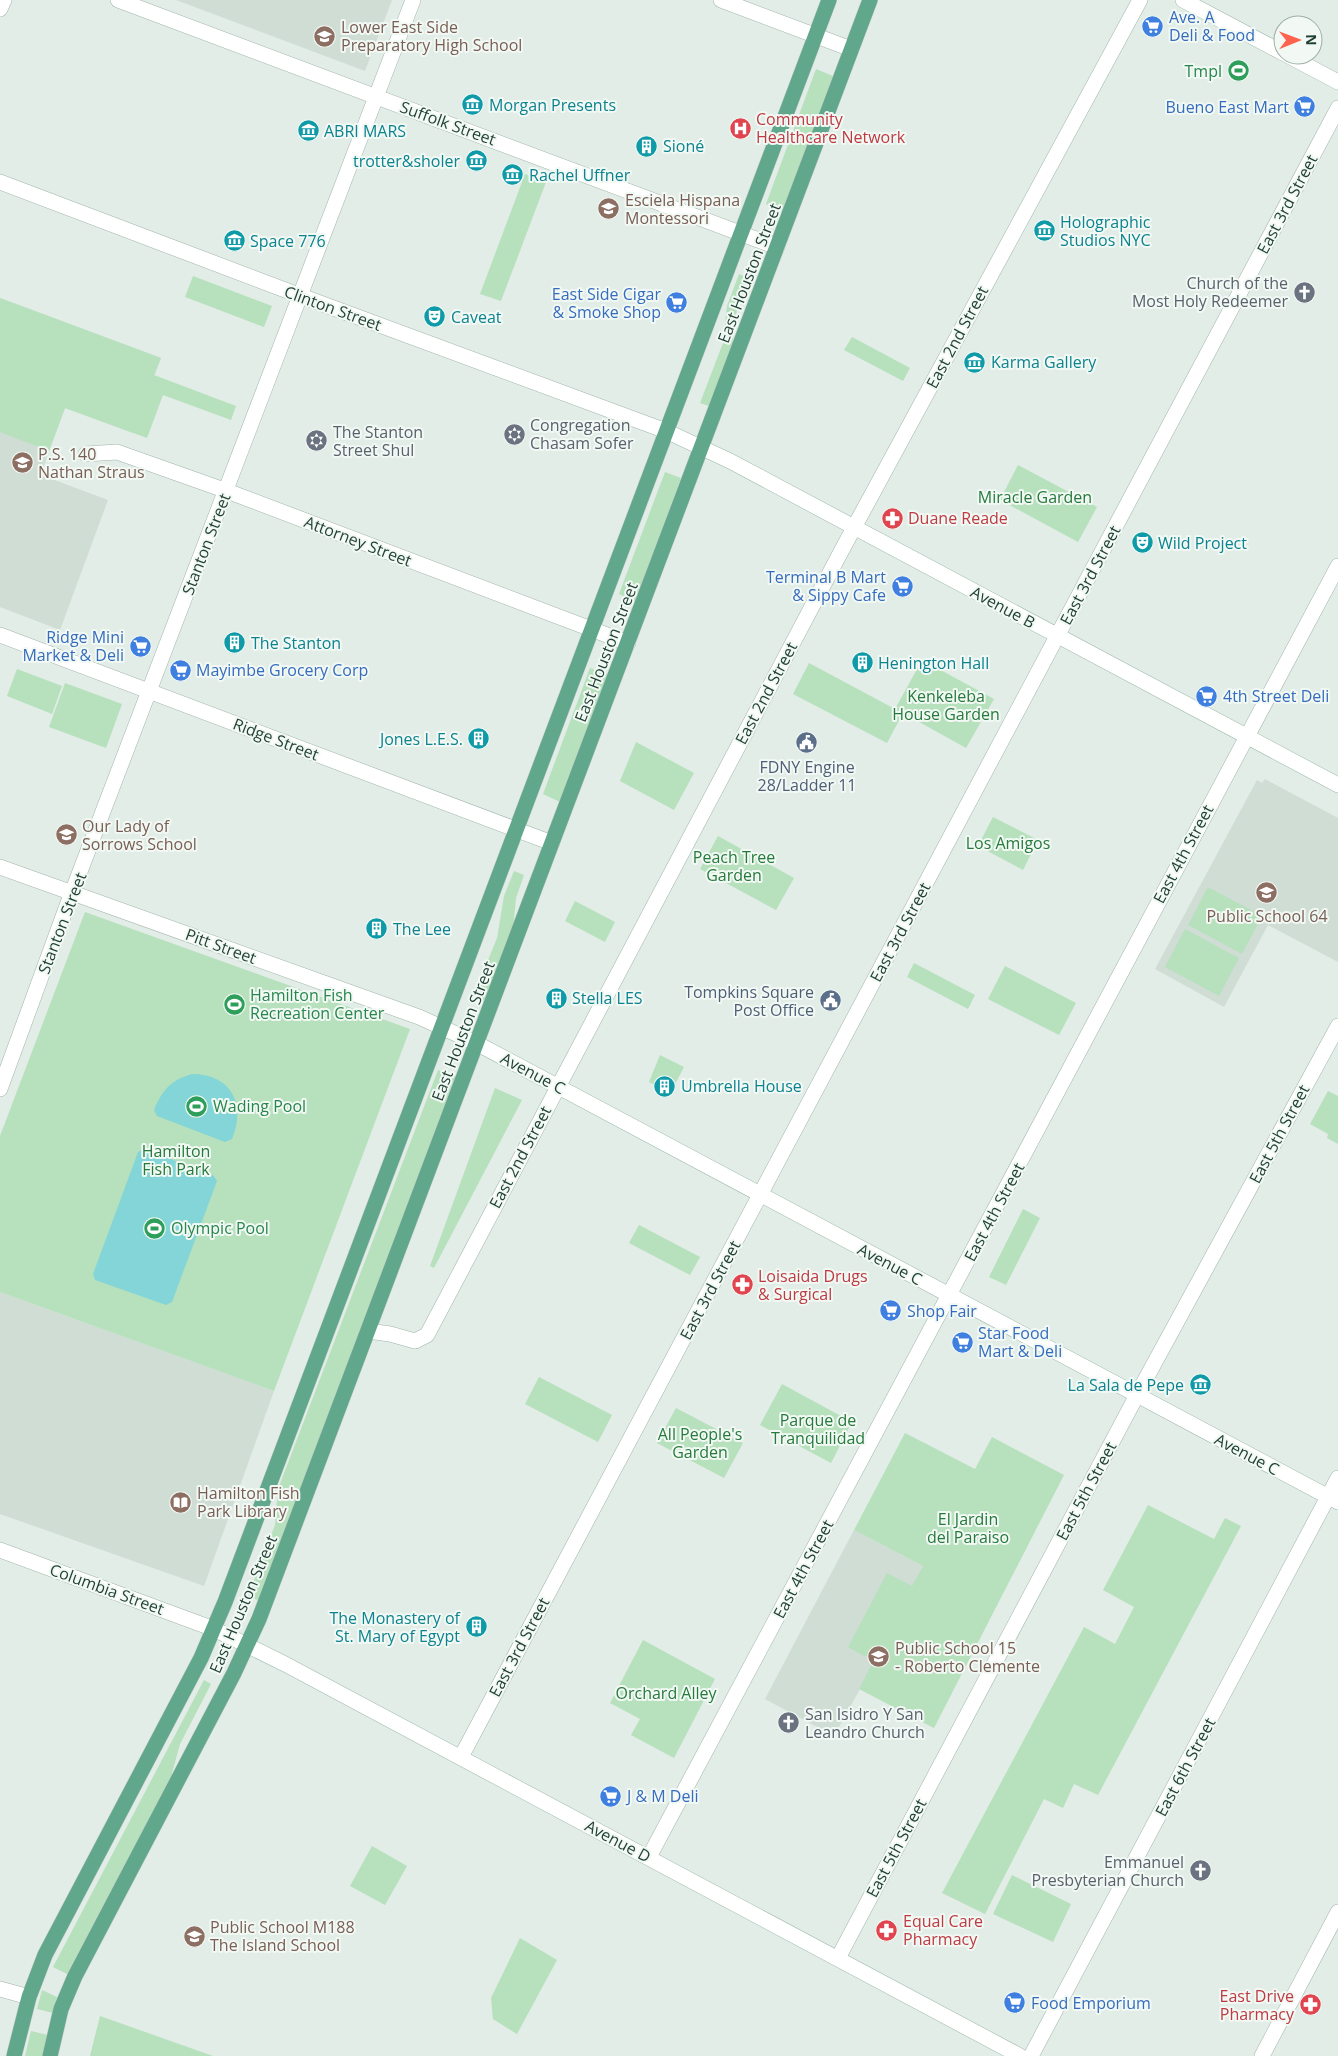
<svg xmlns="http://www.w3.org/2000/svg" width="1338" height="2056" font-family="'Open Sans',sans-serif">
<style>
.built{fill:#cfddd5}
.green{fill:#b7e0bd}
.water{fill:#83d5d7}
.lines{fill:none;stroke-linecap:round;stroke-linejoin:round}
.street-casing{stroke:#a3b5ad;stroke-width:16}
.secondary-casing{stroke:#9ebaad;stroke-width:16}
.primary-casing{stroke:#c0c9c6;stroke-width:16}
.street{stroke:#fff;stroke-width:15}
.secondary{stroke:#fff;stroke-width:15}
.primary{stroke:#61a78c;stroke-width:15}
.labels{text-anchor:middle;stroke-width:4;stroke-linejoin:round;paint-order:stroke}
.shop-label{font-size:16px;fill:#366cbe;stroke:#f2f9f4;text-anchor:start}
.education-label{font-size:16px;fill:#785e54;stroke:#f2f9f4;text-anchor:start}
.leisure-label{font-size:16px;fill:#27864d;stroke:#f2f9f4;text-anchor:start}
.culture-label{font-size:16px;fill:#0d838f;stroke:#f2f9f4;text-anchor:start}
.health-label{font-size:16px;fill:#be3a42;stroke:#f2f9f4;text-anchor:start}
.street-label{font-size:16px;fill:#1f3f33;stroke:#f2f9f4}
.worship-label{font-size:16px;fill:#5b616d;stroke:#f2f9f4;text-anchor:start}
.park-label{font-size:16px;fill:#267a3c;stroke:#f2f9f4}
.service-label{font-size:16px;fill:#4e5e75;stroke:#f2f9f4}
</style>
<rect width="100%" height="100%" fill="#e1ede6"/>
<!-- built -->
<g class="built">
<polygon points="176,0 392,0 365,71"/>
<polygon points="0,298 161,358 133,433 65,408 49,451 41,475 108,500 60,630 0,607"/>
<polygon points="1265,779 1338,818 1338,962 1268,925 1224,1007 1155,969 1257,780 1262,783"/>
<polygon points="0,1292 274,1391 204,1586 0,1514"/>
<polygon points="854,1530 923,1566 913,1586 934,1728 860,1689 834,1736 765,1699"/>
</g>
<!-- green -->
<g class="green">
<polygon points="816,69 833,76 783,211 766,204"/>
<polygon points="525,174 546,182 501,301 480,294"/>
<polygon points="739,274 749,278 737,309 732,345 709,406 700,403 723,343 727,306"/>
<polygon points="193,276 272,306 264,327 185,297"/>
<polygon points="0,298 161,358 154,375 236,406 231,420 163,395 147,438 65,408 49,451 0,432"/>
<polygon points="852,337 910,368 903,381 844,350"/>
<polygon points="1018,465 1097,507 1078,542 1000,500"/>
<polygon points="665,472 681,478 635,602 619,594"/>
<polygon points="922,660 994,699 966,748 903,713 887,743 793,694 809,663 895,709"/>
<polygon points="590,668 608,674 560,802 543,794"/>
<polygon points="17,669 62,686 52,714 7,696"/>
<polygon points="65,683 122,704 106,748 49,727"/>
<polygon points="636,742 694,773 674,810 620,781"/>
<polygon points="993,817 1038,840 1023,870 978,846"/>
<polygon points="718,836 794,878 776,910 700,869"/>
<polygon points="514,871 524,875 516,898 513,930 484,1003 474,995 497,938 504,896"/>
<polygon points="1208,887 1262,916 1242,954 1188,925"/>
<polygon points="575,901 615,922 605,942 565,921"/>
<polygon points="85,912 410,1029 274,1391 0,1292 0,1136"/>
<polygon points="1185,929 1239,958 1219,996 1165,967"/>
<polygon points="914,963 975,995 968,1009 907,977"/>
<polygon points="1005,966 1076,1003 1059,1035 988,999"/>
<polygon points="660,1055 684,1067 674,1086 671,1084 667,1091 649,1082"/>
<polygon points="438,1070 457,1077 258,1600 248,1596 275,1525 278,1489"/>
<polygon points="495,1088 522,1100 434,1268 430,1266"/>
<polygon points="1328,1091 1338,1096 1338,1144 1327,1138 1328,1134 1310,1124"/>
<polygon points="1023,1209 1040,1218 1006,1285 989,1277"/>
<polygon points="639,1225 700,1257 690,1275 629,1243"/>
<polygon points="539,1377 612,1415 598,1442 525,1404"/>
<polygon points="782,1384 852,1422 831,1463 760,1425"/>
<polygon points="676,1408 743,1443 724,1478 657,1443"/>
<polygon points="905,1433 975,1469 992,1437 1064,1475 934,1728 859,1689 872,1664 872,1656 864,1656 848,1647 887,1573 912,1586 923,1566 854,1530"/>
<polygon points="1148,1505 1214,1539 1225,1518 1241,1526 1098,1795 1074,1784 1063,1808 1044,1799 985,1914 942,1893 1084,1627 1115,1644 1134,1607 1103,1590"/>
<polygon points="643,1640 715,1679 674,1758 631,1735 640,1719 610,1703"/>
<polygon points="204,1680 211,1684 180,1744 171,1777 67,1974 53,1967"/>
<polygon points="372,1846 407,1866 385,1905 350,1886"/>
<polygon points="1012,1875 1071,1904 1053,1942 993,1914"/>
<polygon points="520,1938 557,1960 517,2034 493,2019 491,1998"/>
<polygon points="42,1990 57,1997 53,2013 37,2009"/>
<polygon points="100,2016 213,2056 90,2056"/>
<polygon points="31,2031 48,2035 43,2056 25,2056"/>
</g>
<!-- water -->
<g class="water">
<path d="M192,1074C232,1074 246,1105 232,1139L225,1142L157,1116L154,1110C162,1090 171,1080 192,1074Z"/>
<polygon points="144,1149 213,1175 217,1181 172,1302 166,1305 95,1280 93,1274 138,1152"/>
</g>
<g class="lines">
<defs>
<g id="street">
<polyline points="118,0 777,247"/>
<polyline points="721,0 851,49"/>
<polyline points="0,9 4,0"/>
<polyline points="0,182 301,296 666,431"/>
<polyline points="86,454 117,452 227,491 628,643"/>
<polyline points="0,635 552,843"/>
<polyline points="0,867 419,1017 441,1027"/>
<polyline points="0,1089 68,903 413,0"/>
<polyline points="368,1331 390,1334 415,1341 427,1335 844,546 1140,0"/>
<polyline points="0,1550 214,1629"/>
<polyline points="461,1757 1338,108"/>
<polyline points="649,1857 1338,566"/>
<polyline points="838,1958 1137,1395 1338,1026"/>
<polyline points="0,1989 29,1997"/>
<polyline points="1031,2056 1338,1478"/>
<polyline points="1262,2056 1338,1912"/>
</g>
<g id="secondary">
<polyline points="1183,0 1283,53"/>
<polyline points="1287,55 1338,82"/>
<polyline points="666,431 730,461 1338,785"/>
<polyline points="441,1027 476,1043 1338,1502"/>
<polyline points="214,1629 285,1664 1020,2056"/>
</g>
<g id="primary">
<polyline points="14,2056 29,1997 45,1955 201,1658 225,1602 829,0"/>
<polyline points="50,2056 61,2009 75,1976 234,1673 259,1619 870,0"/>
</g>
</defs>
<!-- street casing -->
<use href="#street" class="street-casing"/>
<!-- secondary casing -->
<use href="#secondary" class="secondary-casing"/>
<!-- primary casing -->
<use href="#primary" class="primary-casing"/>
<!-- street -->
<use href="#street" class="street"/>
<!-- secondary -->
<use href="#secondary" class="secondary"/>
<!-- primary -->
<use href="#primary" class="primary"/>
</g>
<!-- icons -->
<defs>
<symbol id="supermarket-disc" viewBox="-11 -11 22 22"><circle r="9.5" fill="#3f7fe0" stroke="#f2f9f4"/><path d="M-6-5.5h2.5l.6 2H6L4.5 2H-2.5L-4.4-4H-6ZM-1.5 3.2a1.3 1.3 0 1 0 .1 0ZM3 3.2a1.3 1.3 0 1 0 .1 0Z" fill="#fff"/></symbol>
<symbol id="school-disc" viewBox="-11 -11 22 22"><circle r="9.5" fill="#8d6e63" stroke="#f2f9f4"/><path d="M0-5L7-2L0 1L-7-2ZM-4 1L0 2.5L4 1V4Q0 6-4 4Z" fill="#fff"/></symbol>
<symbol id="stadium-disc" viewBox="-11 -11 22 22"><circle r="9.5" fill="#2e9e5b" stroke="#f2f9f4"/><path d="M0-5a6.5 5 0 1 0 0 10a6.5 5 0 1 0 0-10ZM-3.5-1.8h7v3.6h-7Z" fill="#fff"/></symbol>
<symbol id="museum-disc" viewBox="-11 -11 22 22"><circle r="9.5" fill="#0f9aa8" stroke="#f2f9f4"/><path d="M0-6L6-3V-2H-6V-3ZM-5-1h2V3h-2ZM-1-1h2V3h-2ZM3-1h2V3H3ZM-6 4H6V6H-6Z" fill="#fff"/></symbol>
<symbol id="hospital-disc" viewBox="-11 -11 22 22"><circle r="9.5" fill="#e0444e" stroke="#f2f9f4"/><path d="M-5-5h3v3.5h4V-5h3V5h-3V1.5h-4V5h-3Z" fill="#fff"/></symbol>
<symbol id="building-disc" viewBox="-11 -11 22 22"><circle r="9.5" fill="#0f9aa8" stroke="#f2f9f4"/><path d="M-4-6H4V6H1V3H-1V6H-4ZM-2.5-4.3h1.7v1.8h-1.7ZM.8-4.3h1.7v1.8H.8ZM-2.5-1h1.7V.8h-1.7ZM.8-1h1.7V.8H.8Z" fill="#fff"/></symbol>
<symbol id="church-disc" viewBox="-11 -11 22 22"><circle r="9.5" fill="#6b7280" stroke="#f2f9f4"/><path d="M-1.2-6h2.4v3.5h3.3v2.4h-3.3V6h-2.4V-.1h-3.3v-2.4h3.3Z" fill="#fff"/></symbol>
<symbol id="theatre-disc" viewBox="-11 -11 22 22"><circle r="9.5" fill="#0f9aa8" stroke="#f2f9f4"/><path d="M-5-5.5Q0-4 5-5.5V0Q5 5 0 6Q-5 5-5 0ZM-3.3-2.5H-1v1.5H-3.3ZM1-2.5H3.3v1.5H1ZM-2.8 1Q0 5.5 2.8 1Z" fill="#fff"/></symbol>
<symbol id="synagogue-disc" viewBox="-11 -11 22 22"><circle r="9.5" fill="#6b7280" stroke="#f2f9f4"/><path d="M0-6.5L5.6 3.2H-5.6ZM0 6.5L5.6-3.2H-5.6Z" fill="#fff"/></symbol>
<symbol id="pharmacy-disc" viewBox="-11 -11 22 22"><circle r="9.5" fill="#e0444e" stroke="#f2f9f4"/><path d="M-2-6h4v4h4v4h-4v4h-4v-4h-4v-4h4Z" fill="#fff"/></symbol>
<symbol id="civic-disc" viewBox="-11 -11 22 22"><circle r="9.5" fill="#5c6f8a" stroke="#f2f9f4"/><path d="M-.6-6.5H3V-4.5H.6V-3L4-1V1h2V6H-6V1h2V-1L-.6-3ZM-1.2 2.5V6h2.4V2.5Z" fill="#fff"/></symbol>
<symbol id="library-disc" viewBox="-11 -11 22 22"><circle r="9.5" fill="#8d6e63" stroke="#f2f9f4"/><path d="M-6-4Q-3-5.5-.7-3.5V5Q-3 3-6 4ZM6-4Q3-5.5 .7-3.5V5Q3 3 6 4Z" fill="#fff"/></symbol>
</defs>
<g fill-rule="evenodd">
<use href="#supermarket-disc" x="1140" y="14" width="25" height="25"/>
<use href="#school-disc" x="312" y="24" width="25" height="25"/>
<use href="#stadium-disc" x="1226" y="58" width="25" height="25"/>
<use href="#museum-disc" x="460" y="92" width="25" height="25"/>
<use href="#supermarket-disc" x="1292" y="94" width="25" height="25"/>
<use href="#hospital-disc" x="728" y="116" width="25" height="25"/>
<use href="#museum-disc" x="296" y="118" width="25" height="25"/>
<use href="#building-disc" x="634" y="134" width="25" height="25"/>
<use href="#museum-disc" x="464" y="148" width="25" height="25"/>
<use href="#museum-disc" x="500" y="162" width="25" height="25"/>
<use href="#school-disc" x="596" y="196" width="25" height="25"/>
<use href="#museum-disc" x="1032" y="218" width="25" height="25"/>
<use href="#museum-disc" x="222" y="228" width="25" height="25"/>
<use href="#church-disc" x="1292" y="280" width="25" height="25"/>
<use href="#supermarket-disc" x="664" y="290" width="25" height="25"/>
<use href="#theatre-disc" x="422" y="304" width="25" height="25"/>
<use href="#museum-disc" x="962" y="350" width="25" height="25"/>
<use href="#synagogue-disc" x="502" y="422" width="25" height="25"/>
<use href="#synagogue-disc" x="304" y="428" width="25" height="25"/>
<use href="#school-disc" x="10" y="450" width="25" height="25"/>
<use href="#pharmacy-disc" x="880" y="506" width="25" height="25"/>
<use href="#theatre-disc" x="1130" y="530" width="25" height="25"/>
<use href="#supermarket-disc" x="890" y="574" width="25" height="25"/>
<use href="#building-disc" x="222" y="630" width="25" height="25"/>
<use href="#supermarket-disc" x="128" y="634" width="25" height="25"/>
<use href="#building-disc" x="850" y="650" width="25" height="25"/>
<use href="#supermarket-disc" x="168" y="658" width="25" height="25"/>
<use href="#supermarket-disc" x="1194" y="684" width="25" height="25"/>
<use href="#building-disc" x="466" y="726" width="25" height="25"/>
<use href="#civic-disc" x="794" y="730" width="25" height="25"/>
<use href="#school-disc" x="54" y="822" width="25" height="25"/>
<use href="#school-disc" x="1254" y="880" width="25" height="25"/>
<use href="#building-disc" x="364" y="916" width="25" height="25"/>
<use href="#building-disc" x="544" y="986" width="25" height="25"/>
<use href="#civic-disc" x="818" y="988" width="25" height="25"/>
<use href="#stadium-disc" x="222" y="992" width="25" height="25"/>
<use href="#building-disc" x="652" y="1074" width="25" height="25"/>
<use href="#stadium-disc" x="184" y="1094" width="25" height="25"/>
<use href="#stadium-disc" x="142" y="1216" width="25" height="25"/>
<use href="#pharmacy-disc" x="730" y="1272" width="25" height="25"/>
<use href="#supermarket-disc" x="878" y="1298" width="25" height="25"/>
<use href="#supermarket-disc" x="950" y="1330" width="25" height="25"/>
<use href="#museum-disc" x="1188" y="1372" width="25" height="25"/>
<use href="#library-disc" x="168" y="1490" width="25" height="25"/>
<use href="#building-disc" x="464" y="1614" width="25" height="25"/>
<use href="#school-disc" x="866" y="1644" width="25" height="25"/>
<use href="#church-disc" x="776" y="1710" width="25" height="25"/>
<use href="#supermarket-disc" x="598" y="1784" width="25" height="25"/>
<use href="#church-disc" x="1188" y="1858" width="25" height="25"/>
<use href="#pharmacy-disc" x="874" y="1918" width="25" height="25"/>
<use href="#school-disc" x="182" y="1924" width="25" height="25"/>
<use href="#supermarket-disc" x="1002" y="1990" width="25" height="25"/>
<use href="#pharmacy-disc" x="1298" y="1992" width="25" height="25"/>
</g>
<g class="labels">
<!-- shop labels -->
<g class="shop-label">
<text x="1169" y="23">Ave. A<tspan x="1169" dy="18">Deli &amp; Food</tspan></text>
<text x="1289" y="113" text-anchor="end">Bueno East Mart</text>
<text x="661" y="300" text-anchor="end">East Side Cigar<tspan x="661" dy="18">&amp; Smoke Shop</tspan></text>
<text x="886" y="583" text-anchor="end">Terminal B Mart<tspan x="886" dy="18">&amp; Sippy Cafe</tspan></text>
<text x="124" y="643" text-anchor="end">Ridge Mini<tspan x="124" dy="18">Market &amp; Deli</tspan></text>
<text x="196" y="676">Mayimbe Grocery Corp</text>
<text x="1223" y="702">4th Street Deli</text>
<text x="907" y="1317">Shop Fair</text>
<text x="978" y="1339">Star Food<tspan x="978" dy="18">Mart &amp; Deli</tspan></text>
<text x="627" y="1802">J &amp; M Deli</text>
<text x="1031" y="2009">Food Emporium</text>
</g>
<!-- education labels -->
<g class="education-label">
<text x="341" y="33">Lower East Side<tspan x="341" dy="18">Preparatory High School</tspan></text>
<text x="625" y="206">Esciela Hispana<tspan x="625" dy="18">Montessori</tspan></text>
<text x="38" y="460">P.S. 140<tspan x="38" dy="18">Nathan Straus</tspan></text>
<text x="82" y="832">Our Lady of<tspan x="82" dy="18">Sorrows School</tspan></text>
<text x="1267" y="922" text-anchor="middle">Public School 64</text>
<text x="197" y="1499">Hamilton Fish<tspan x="197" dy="18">Park Library</tspan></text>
<text x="895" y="1654">Public School 15<tspan x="895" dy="18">- Roberto Clemente</tspan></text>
<text x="210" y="1933">Public School M188<tspan x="210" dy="18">The Island School</tspan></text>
</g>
<!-- leisure labels -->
<g class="leisure-label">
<text x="1222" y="77" text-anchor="end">Tmpl</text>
<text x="250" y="1001">Hamilton Fish<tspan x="250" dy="18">Recreation Center</tspan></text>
<text x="213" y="1112">Wading Pool</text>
<text x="171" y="1234">Olympic Pool</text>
</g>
<!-- culture labels -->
<g class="culture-label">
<text x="489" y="111">Morgan Presents</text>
<text x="324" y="137">ABRI MARS</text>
<text x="663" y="152">Sioné</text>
<text x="460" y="167" text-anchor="end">trotter&amp;sholer</text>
<text x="529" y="181">Rachel Uffner</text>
<text x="1060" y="228">Holographic<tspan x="1060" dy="18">Studios NYC</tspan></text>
<text x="250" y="247">Space 776</text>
<text x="451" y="323">Caveat</text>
<text x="991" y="368">Karma Gallery</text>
<text x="1158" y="549">Wild Project</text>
<text x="251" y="649">The Stanton</text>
<text x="878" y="669">Henington Hall</text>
<text x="463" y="745" text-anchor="end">Jones L.E.S.</text>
<text x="393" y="935">The Lee</text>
<text x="572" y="1004">Stella LES</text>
<text x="681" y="1092">Umbrella House</text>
<text x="1184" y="1391" text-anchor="end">La Sala de Pepe</text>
<text x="460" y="1624" text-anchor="end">The Monastery of<tspan x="460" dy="18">St. Mary of Egypt</tspan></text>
</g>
<!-- health labels -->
<g class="health-label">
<text x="756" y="125">Community<tspan x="756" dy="18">Healthcare Network</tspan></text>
<text x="908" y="524">Duane Reade</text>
<text x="758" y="1282">Loisaida Drugs<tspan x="758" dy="18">&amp; Surgical</tspan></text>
<text x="903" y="1927">Equal Care<tspan x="903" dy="18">Pharmacy</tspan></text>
<text x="1294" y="2002" text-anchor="end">East Drive<tspan x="1294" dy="18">Pharmacy</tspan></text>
</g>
<!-- street labels -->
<g class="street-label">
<text transform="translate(448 123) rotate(20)" y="6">Suffolk Street</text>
<text transform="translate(1287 204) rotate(-62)" y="6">East 3rd Street</text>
<text transform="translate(749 273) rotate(-69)" y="6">East Houston Street</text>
<text transform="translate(333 308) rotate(20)" y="6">Clinton Street</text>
<text transform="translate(957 337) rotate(-62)" y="6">East 2nd Street</text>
<text transform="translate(358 541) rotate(21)" y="6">Attorney Street</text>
<text transform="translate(206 544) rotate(-69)" y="6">Stanton Street</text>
<text transform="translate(1090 575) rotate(-62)" y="6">East 3rd Street</text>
<text transform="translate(1003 607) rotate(28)" y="6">Avenue B</text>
<text transform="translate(606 652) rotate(-69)" y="6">East Houston Street</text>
<text transform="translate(766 693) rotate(-62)" y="6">East 2nd Street</text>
<text transform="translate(276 739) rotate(21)" y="6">Ridge Street</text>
<text transform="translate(1183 854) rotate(-62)" y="6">East 4th Street</text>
<text transform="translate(62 923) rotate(-69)" y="6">Stanton Street</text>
<text transform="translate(900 932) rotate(-62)" y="6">East 3rd Street</text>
<text transform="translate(221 946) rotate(20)" y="6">Pitt Street</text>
<text transform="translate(463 1031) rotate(-69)" y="6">East Houston Street</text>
<text transform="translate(533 1073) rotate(28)" y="6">Avenue C</text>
<text transform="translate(1279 1134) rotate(-62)" y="6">East 5th Street</text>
<text transform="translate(520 1157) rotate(-62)" y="6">East 2nd Street</text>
<text transform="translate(994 1212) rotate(-62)" y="6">East 4th Street</text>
<text transform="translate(890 1264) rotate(28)" y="6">Avenue C</text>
<text transform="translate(710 1290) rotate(-62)" y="6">East 3rd Street</text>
<text transform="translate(1247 1454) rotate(28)" y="6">Avenue C</text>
<text transform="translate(1086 1491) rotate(-62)" y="6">East 5th Street</text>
<text transform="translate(803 1569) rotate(-62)" y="6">East 4th Street</text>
<text transform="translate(107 1589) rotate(20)" y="6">Columbia Street</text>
<text transform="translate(243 1604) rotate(-67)" y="6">East Houston Street</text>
<text transform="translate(519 1647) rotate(-62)" y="6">East 3rd Street</text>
<text transform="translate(1185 1767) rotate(-62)" y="6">East 6th Street</text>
<text transform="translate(618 1841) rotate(28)" y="6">Avenue D</text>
<text transform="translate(896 1848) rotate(-62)" y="6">East 5th Street</text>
</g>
<!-- worship labels -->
<g class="worship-label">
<text x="1288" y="289" text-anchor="end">Church of the<tspan x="1288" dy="18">Most Holy Redeemer</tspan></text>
<text x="530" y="431">Congregation<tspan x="530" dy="18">Chasam Sofer</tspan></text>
<text x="333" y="438">The Stanton<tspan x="333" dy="18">Street Shul</tspan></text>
<text x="805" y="1720">San Isidro Y San<tspan x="805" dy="18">Leandro Church</tspan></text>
<text x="1184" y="1868" text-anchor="end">Emmanuel<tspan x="1184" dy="18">Presbyterian Church</tspan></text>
</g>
<!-- park labels -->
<g class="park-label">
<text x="1035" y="503">Miracle Garden</text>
<text x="946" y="702">Kenkeleba<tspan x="946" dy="18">House Garden</tspan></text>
<text x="1008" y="849">Los Amigos</text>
<text x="734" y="863">Peach Tree<tspan x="734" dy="18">Garden</tspan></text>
<text x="176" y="1157">Hamilton<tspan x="176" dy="18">Fish Park</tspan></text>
<text x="818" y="1426">Parque de<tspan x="818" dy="18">Tranquilidad</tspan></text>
<text x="700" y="1440">All People's<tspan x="700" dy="18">Garden</tspan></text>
<text x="968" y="1525">El Jardin<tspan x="968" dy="18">del Paraiso</tspan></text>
<text x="666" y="1699">Orchard Alley</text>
</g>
<!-- service labels -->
<g class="service-label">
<text x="807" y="773">FDNY Engine<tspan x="807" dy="18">28/Ladder 11</tspan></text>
<text x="814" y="998" text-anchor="end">Tompkins Square<tspan x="814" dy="18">Post Office</tspan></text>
</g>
</g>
<!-- north arrow -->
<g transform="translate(1298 40) rotate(89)"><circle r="24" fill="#f2f9f4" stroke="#9eafa7"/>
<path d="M0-4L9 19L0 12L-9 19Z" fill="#ff624d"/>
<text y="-8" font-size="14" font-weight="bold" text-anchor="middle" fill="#1f3f33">N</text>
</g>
</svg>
